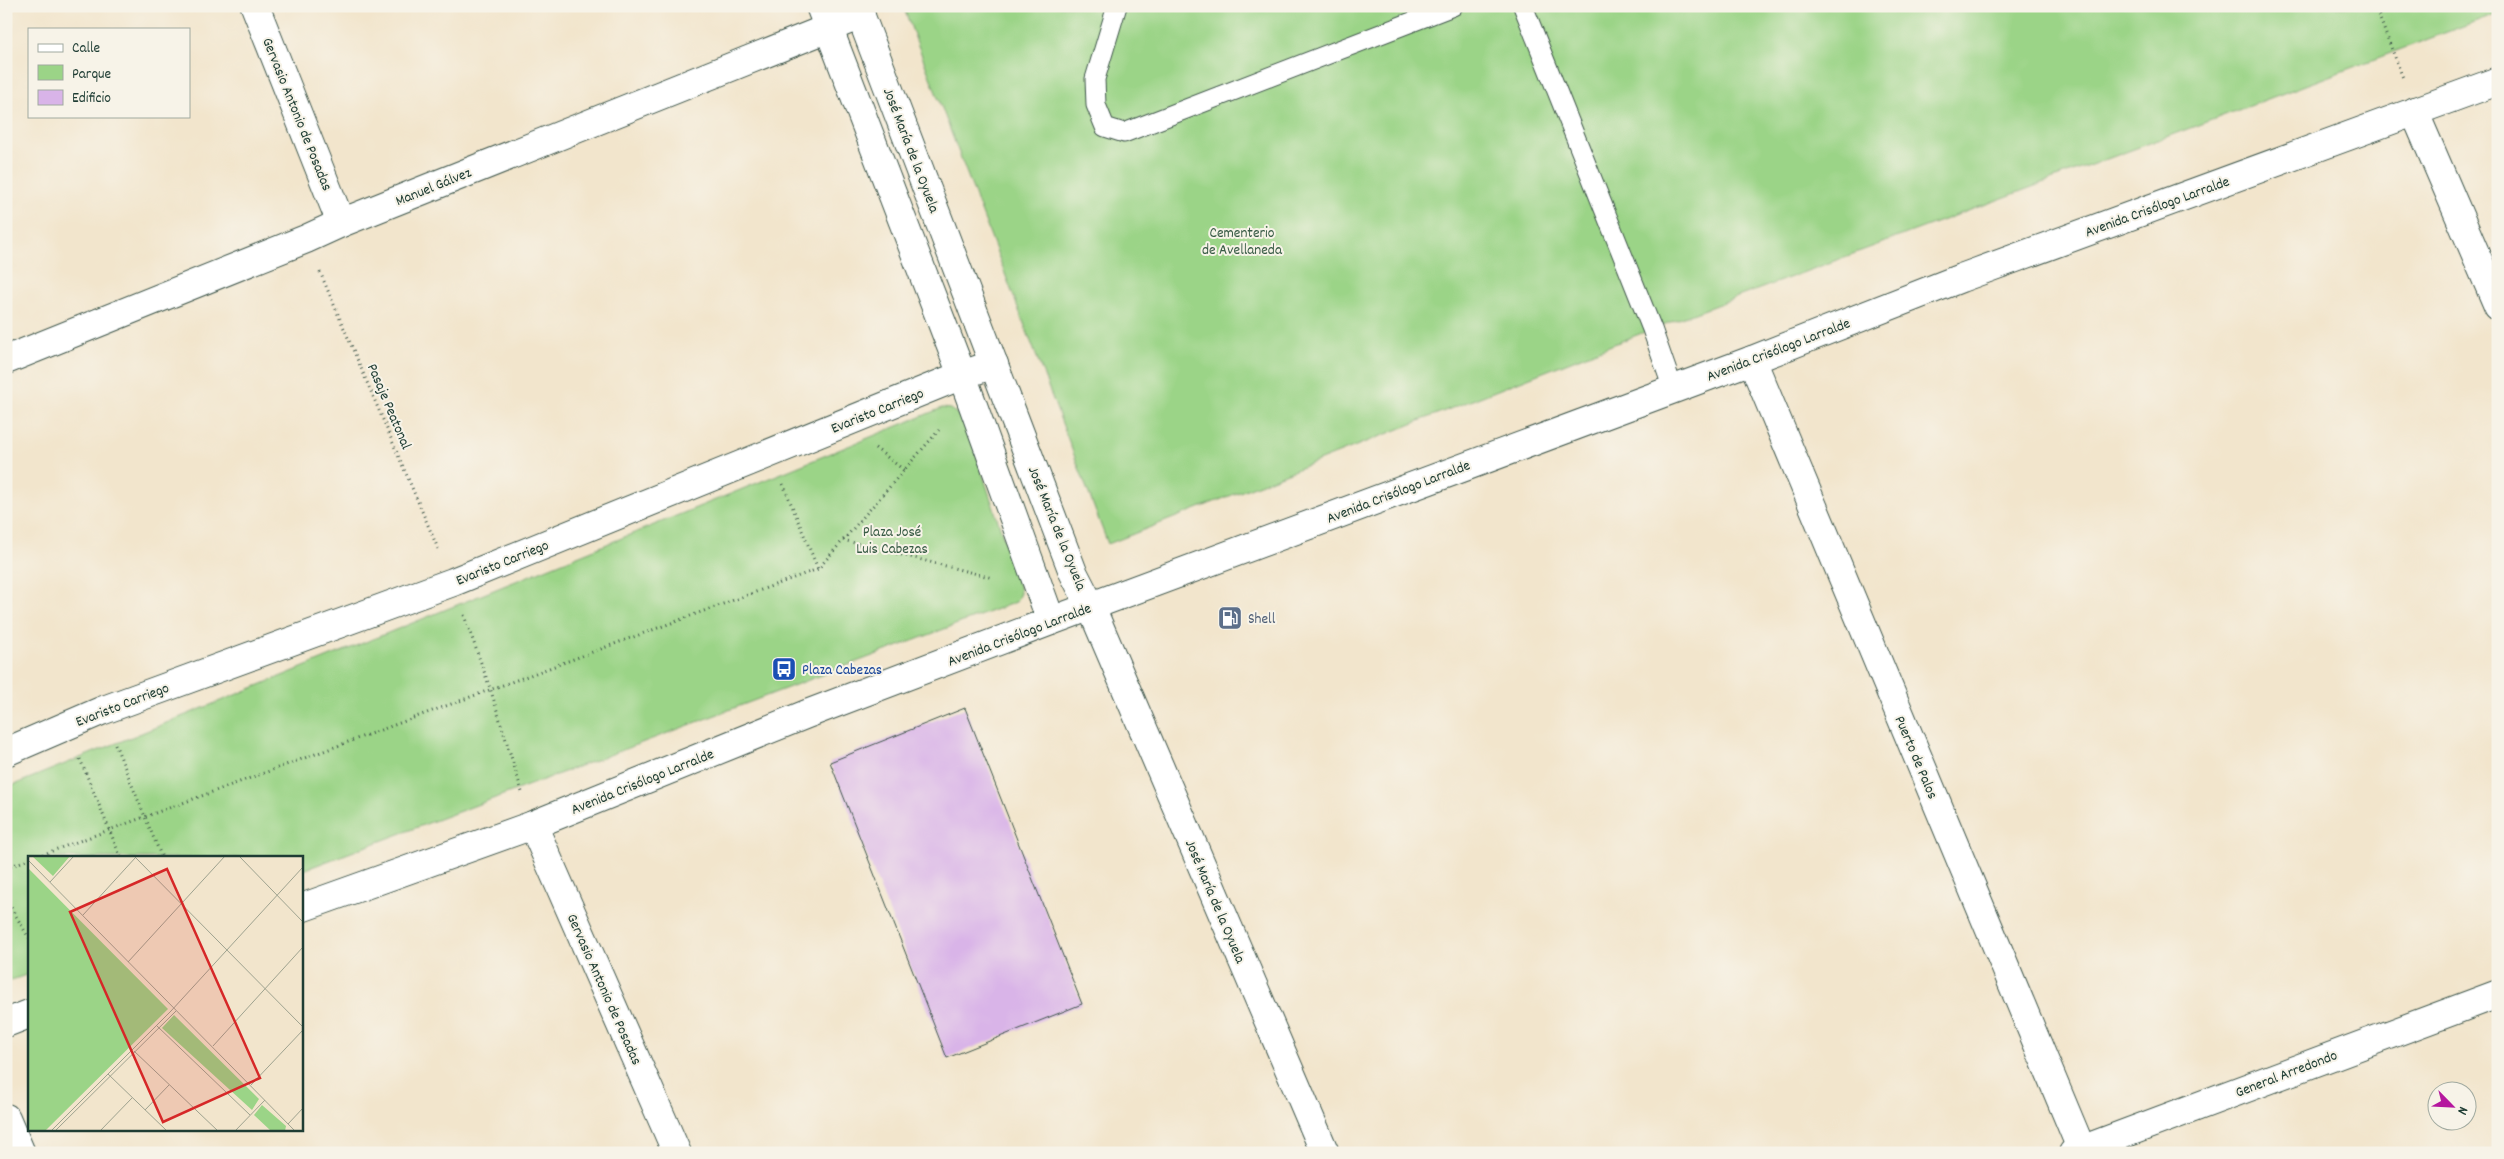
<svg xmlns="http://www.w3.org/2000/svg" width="2504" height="1159" font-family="Dekko,sans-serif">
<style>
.green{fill:#9bd487;stroke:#5d885e}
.building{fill:#d9b4e8}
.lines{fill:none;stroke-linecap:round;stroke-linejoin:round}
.service-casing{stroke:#3f564b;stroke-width:21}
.minor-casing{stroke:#3f564b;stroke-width:30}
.tertiary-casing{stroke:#3f564b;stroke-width:30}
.path{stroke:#3f564b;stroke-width:3;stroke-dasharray:1 4;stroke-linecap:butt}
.service{stroke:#fff;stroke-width:19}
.minor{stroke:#fff;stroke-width:28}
.tertiary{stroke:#fff;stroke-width:28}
.labels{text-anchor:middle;stroke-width:4;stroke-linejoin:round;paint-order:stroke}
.street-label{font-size:15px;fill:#1f3d34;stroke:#f7f3e8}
.park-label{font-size:15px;fill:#385b45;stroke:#f7f3e8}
.service-label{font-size:15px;fill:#4e5e75;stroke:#f7f3e8;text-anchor:start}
.transit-label{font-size:15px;fill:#164399;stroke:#f7f3e8;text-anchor:start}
.inset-road{fill:none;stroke:#9ea28f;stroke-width:1}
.view{fill:#d62828;fill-opacity:0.15;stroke:#d62828;stroke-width:2.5}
.inset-edge{fill:none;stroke:#1f3d34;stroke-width:2.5}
</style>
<rect width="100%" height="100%" fill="#f7f3e8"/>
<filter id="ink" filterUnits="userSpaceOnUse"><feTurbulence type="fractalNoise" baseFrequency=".02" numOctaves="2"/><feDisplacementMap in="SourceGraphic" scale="10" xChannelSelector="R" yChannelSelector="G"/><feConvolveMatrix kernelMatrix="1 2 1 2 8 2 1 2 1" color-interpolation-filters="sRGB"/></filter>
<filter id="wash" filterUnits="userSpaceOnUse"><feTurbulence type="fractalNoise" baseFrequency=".0096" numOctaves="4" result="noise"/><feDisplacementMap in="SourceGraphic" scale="20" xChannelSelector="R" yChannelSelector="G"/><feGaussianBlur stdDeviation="1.12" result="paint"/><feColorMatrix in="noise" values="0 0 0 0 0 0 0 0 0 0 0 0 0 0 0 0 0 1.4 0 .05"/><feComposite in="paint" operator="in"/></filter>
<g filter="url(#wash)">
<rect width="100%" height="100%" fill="#f2e5cc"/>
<!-- green -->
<g class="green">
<polygon points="903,6 2498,6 2498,13 1652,329 1108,544"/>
<polygon points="942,408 951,409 965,420 1019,585 1020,593 1016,602 301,871 301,858 29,858 29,974 6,982 6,788"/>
</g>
<g id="blocks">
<!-- building -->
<polygon class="building" points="965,708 1082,1004 947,1058 830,762"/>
</g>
</g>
<g filter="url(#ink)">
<use href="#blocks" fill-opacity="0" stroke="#3f564b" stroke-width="1"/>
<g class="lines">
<defs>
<g id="service">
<polyline points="1117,6 1095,79 1096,105 1105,127 1124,133 1453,6"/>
<polyline points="1523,6 1652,329 1673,389"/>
</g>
<g id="minor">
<polyline points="255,6 341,223"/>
<polyline points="820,6 962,375 1051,621"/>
<polyline points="857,6 1073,572 1091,607 1325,1153"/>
<polyline points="2414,111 2498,306"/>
<polyline points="6,360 306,239 341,223 861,15"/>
<polyline points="1752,360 2083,1153"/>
<polyline points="6,752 101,711 453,582 962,375 994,364"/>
<polyline points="533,825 677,1153"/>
<polyline points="6,1118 21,1153"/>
</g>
<g id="tertiary">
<polyline points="301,908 533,825 807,714 1051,621 1752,360 1961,278 2498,81"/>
<polyline points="6,1023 29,1014"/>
<polyline points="2073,1153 2498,994"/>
</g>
</defs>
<!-- service casing -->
<use href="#service" class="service-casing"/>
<!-- minor casing -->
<use href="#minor" class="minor-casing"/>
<!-- tertiary casing -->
<use href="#tertiary" class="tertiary-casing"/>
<!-- path -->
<g class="path">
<polyline points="2375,6 2403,78"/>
<polyline points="320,272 439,551"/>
<polyline points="875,448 904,470"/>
<polyline points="783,484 818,569"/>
<polyline points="843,540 993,578"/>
<polyline points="464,615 491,691 522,792"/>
<polyline points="115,744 162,858"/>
<polyline points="80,759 121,858"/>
<polyline points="33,858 818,569 939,430"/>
<polyline points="6,868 29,859"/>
<polyline points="6,899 29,938"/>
</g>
<!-- service -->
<use href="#service" class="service"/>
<!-- minor -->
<use href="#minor" class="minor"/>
<!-- tertiary -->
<use href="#tertiary" class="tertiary"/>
</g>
</g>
<!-- icons -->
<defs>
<symbol id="fuel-square" viewBox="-11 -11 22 22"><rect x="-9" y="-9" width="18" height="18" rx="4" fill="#5c6f8a" stroke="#f7f3e8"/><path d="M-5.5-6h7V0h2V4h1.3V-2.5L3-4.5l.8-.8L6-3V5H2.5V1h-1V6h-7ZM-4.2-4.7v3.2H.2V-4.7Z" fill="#fff"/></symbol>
<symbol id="bus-square" viewBox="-11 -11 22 22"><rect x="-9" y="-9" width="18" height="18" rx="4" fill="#1a4fb4" stroke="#f7f3e8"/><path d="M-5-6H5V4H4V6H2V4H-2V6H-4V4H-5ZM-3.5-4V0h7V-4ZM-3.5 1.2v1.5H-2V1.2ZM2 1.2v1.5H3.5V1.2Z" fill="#fff"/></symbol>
</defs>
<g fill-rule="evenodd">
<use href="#fuel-square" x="1216" y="604" width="28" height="28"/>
<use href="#bus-square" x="770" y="655" width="28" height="28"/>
</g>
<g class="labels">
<!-- street labels -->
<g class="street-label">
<text transform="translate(298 114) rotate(68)" y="5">Gervasio Antonio de Posadas</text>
<text transform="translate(912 150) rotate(69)" y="5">José María de la Oyuela</text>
<text transform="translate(433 186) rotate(-22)" y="5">Manuel Gálvez</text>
<text transform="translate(2157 206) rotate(-20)" y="5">Avenida Crisólogo Larralde</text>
<text transform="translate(1778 349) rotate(-21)" y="5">Avenida Crisólogo Larralde</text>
<text transform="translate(390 406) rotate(67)" y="5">Pasaje Peatonal</text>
<text transform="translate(877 410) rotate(-22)" y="5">Evaristo Carriego</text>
<text transform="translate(1398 491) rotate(-21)" y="5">Avenida Crisólogo Larralde</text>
<text transform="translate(1058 528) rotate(68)" y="5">José María de la Oyuela</text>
<text transform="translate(502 562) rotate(-22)" y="5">Evaristo Carriego</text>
<text transform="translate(1019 634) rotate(-21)" y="5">Avenida Crisólogo Larralde</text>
<text transform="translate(122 704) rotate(-21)" y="5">Evaristo Carriego</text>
<text transform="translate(1917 757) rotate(67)" y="5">Puerto de Palos</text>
<text transform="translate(642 781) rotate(-22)" y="5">Avenida Crisólogo Larralde</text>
<text transform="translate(1216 901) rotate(67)" y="5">José María de la Oyuela</text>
<text transform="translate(605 989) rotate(66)" y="5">Gervasio Antonio de Posadas</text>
<text transform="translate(2286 1073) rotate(-21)" y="5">General Arredondo</text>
</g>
<!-- park labels -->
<g class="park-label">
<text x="1242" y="237">Cementerio<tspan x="1242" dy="17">de Avellaneda</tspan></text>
<text x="892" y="536">Plaza José<tspan x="892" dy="17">Luis Cabezas</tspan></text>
</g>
<!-- service labels -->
<g class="service-label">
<text x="1248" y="623">Shell</text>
</g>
<!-- transit labels -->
<g class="transit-label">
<text x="802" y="674">Plaza Cabezas</text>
</g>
</g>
<!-- overview -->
<g transform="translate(28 856)">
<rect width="275" height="275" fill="#f2e5cc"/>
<path d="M4,0H42L25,20ZM0,12L140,153L17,275H0ZM146,159L231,243L224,254L134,172ZM234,249L258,270L257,275H243L226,259Z" fill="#9bd487"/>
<path class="inset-road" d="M106,0L275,171M211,0L275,66M0,4L267,275M22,26L46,0M55,59L108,1M100,106L197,0M129,170L222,259M185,190L275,91M106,195L190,275M80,218L139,275M223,229L275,174M117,254L141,229M260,268L275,252M23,275L143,155L275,11M27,275L148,155M72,275L104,242M207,275L237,244"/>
<path class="view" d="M139,13L232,222L135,266L42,56Z"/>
<rect width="275" height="275" class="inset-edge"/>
</g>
<!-- margin -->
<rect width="2504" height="1159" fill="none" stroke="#f7f3e8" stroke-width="25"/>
<!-- legend -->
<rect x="28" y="28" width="162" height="90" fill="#f7f3e8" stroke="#a1aaa0"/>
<rect x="38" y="44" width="25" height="8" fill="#ffffff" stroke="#a1aaa0"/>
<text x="72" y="52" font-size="15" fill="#1f3d34">Calle</text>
<rect x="38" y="65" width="25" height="15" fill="#9bd487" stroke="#a1aaa0"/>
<text x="72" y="78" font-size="15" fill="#1f3d34">Parque</text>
<rect x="38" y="90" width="25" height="15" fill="#d9b4e8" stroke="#a1aaa0"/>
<text x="72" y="102" font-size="15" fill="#1f3d34">Edificio</text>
<!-- north arrow -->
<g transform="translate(2452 1106) rotate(114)"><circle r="24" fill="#f7f3e8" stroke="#a1aaa0"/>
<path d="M0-4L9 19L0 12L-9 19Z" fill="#b5179e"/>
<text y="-8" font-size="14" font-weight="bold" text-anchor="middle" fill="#1f3d34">N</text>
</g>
</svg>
